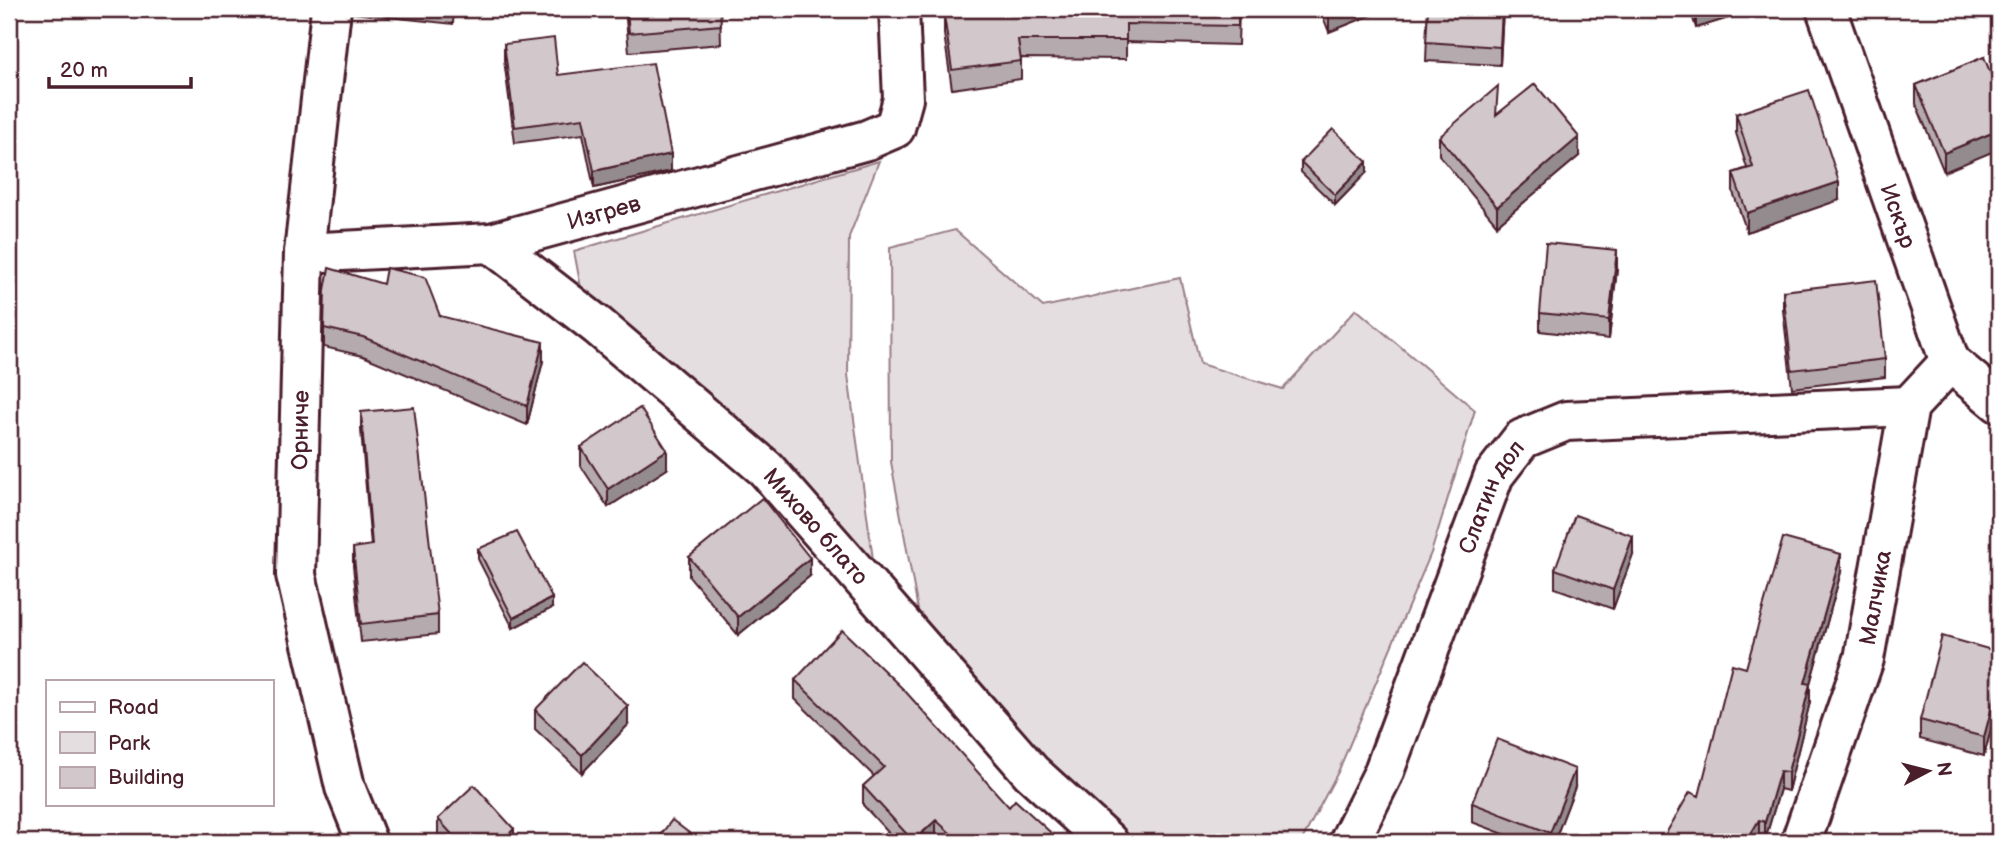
<svg xmlns="http://www.w3.org/2000/svg" width="2008" height="851" font-family="'Balsamiq Sans',sans-serif">
<style>
.park{fill:#e5dee0;stroke:#987e86;stroke-width:2}
.lines{fill:none;stroke-linecap:round;stroke-linejoin:round}
.minor-casing{stroke:#4a1f2b;stroke-width:44}
.minor{stroke:#fff;stroke-width:38}
.wall{fill:#b5abaf;stroke:#4a1f2b;stroke-width:2}
.shaded-wall{fill:#938b8e;stroke:#4a1f2b;stroke-width:2}
.building{fill:#d2c7cb;stroke:#4a1f2b;stroke-width:2}
.labels{text-anchor:middle;stroke-width:5;stroke-linejoin:round;paint-order:stroke}
.street-label{font-size:23px;fill:#4a1f2b;stroke:#fff}
</style>
<rect width="100%" height="100%" fill="#fff"/>
<filter id="ink" filterUnits="userSpaceOnUse"><feTurbulence type="fractalNoise" baseFrequency=".0143" numOctaves="2"/><feDisplacementMap in="SourceGraphic" scale="14" xChannelSelector="R" yChannelSelector="G"/><feConvolveMatrix kernelMatrix="1 2 1 2 8 2 1 2 1" color-interpolation-filters="sRGB"/></filter>
<g filter="url(#ink)">
<!-- park -->
<g class="park">
<polygon points="879,161 849,237 848,375 875,574 584,304 574,251"/>
<polygon points="955,230 1043,307 1180,278 1200,364 1283,389 1356,309 1475,410 1431,553 1338,772 1301,842 1130,842 1037,759 920,621 891,462 890,247"/>
</g>
<g class="lines">
<defs>
<g id="minor">
<polyline points="331,9 304,253 296,575 345,787 367,842"/>
<path id="s1" d="M1826,9L1950,362L1999,403"/>
<path id="s2" d="M491,243L598,326L766,469L1031,772L1108,842"/>
<path id="s3" d="M304,253L491,243L867,140L895,128L903,99L899,9"/>
<path id="s4" d="M1349,842L1383,774L1494,475L1522,439L1566,421L1909,406"/>
<path id="s5" d="M1801,842L1864,659L1909,406L1950,362"/>
</g>
</defs>
<!-- minor casing -->
<use href="#minor" class="minor-casing"/>
<!-- minor -->
<use href="#minor" class="minor"/>
</g>
<!-- wall -->
<g class="wall">
<polygon points="352,9 454,9 453,24 353,13"/>
<polygon points="625,9 720,9 721,44 629,52"/>
<polygon points="948,9 1239,9 1238,45 1126,42 1126,59 1021,58 1021,79 952,89 944,34 944,15 948,15"/>
<polygon points="1320,9 1386,9 1329,32"/>
<polygon points="1428,9 1503,9 1500,65 1426,61"/>
<polygon points="1690,9 1758,9 1696,28"/>
<polygon points="504,44 671,171 594,188 583,134 515,143 504,60"/>
<polygon points="1984,57 1944,172 1916,104 1916,85"/>
<polygon points="1736,114 1839,200 1747,232 1733,192 1733,173 1747,168 1736,133"/>
<polygon points="1497,115 1579,156 1497,225 1439,155 1439,137"/>
<polygon points="1301,162 1367,172 1335,205 1301,172"/>
<polygon points="1617,269 1609,339 1540,331 1540,313"/>
<polygon points="1783,291 1885,359 1885,377 1792,388 1783,310"/>
<polygon points="440,316 543,361 527,425 363,356 324,347 324,328"/>
<polygon points="361,412 438,615 438,634 361,642 353,566 353,548 371,546 361,430"/>
<polygon points="581,447 667,469 608,507 581,466"/>
<polygon points="478,549 552,608 513,628 478,559"/>
<polygon points="1633,554 1613,609 1555,588 1555,569"/>
<polygon points="689,557 810,576 738,635 689,576"/>
<polygon points="1841,572 1810,684 1810,702 1788,791 1780,789 1765,840 1759,838 1756,842 1661,842 1699,796 1746,668"/>
<polygon points="1999,652 1999,699 1984,756 1920,739 1920,720"/>
<polygon points="795,680 1009,807 1061,842 940,842 936,839 933,842 897,842 863,805 863,786 874,776 795,699"/>
<polygon points="535,710 628,725 582,773 535,729"/>
<polygon points="1575,787 1554,842 1525,842 1472,822 1472,803"/>
<polygon points="438,819 514,842 442,842 438,837"/>
</g>
<!-- shaded-wall -->
<g class="shaded-wall">
<polygon points="1341,9 1386,9 1329,32 1329,14"/>
<polygon points="1502,9 1503,9 1500,65 1500,47"/>
<polygon points="1696,9 1758,9 1696,28"/>
<polygon points="1999,130 1999,149 1944,172 1944,153"/>
<polygon points="1579,137 1579,156 1497,225 1497,207"/>
<polygon points="671,154 671,171 594,188 594,171"/>
<polygon points="1367,162 1367,172 1335,205 1335,195"/>
<polygon points="1839,182 1839,200 1747,232 1747,213"/>
<polygon points="1617,250 1617,269 1609,339 1609,320"/>
<polygon points="543,342 543,361 527,425 527,406"/>
<polygon points="667,450 667,469 608,507 608,489"/>
<polygon points="1633,536 1633,554 1613,609 1613,590"/>
<polygon points="1841,554 1841,572 1805,701 1805,683"/>
<polygon points="810,558 810,576 738,635 738,617"/>
<polygon points="552,598 552,608 513,628 513,618"/>
<polygon points="1999,680 1999,699 1984,756 1984,737"/>
<polygon points="1810,684 1810,702 1788,791 1788,772"/>
<polygon points="628,706 628,725 582,773 582,755"/>
<polygon points="1575,769 1575,787 1554,842 1550,842 1550,833"/>
<polygon points="1780,771 1780,789 1765,840 1765,822"/>
<polygon points="936,820 936,839 933,842 913,842"/>
<polygon points="1759,820 1759,838 1756,842 1746,842"/>
<polygon points="514,829 514,842 500,842"/>
</g>
<!-- building -->
<g class="building">
<polygon points="627,9 720,9 721,25 629,33"/>
<polygon points="950,9 1238,9 1238,26 1126,24 1126,40 1018,40 1021,61 952,70 944,15 951,14"/>
<polygon points="1327,9 1341,9 1329,14"/>
<polygon points="1428,9 1502,9 1500,47 1426,42"/>
<polygon points="554,38 558,75 653,63 671,154 594,171 583,118 515,127 504,44"/>
<polygon points="1984,57 1999,94 1999,130 1944,153 1916,85"/>
<polygon points="1535,84 1579,137 1497,207 1439,137 1498,86 1496,115"/>
<polygon points="1809,90 1839,182 1747,213 1733,173 1753,167 1736,114"/>
<polygon points="1333,129 1367,162 1335,195 1301,162"/>
<polygon points="1546,243 1617,250 1609,320 1540,313"/>
<polygon points="329,268 383,284 386,268 425,277 440,316 543,342 527,406 363,337 324,328 325,290"/>
<polygon points="1876,280 1885,359 1792,370 1783,291"/>
<polygon points="414,407 438,615 361,624 353,548 372,545 361,412"/>
<polygon points="640,408 667,450 608,489 581,447"/>
<polygon points="762,498 810,558 738,617 689,557"/>
<polygon points="1575,515 1633,536 1613,590 1555,569"/>
<polygon points="517,532 552,598 513,618 478,549"/>
<polygon points="1783,538 1841,554 1805,683 1810,684 1788,772 1780,771 1765,822 1759,820 1746,842 1661,842 1690,792 1699,796 1732,664 1746,668"/>
<polygon points="842,630 905,691 1009,807 1015,800 1061,842 960,842 936,820 913,841 863,786 884,767 795,680"/>
<polygon points="1942,636 1999,652 1999,680 1984,737 1920,720"/>
<polygon points="582,662 628,706 582,755 535,710"/>
<polygon points="1497,739 1575,769 1550,833 1472,803"/>
<polygon points="474,785 514,829 500,842 459,842 438,819"/>
<polygon points="672,820 701,842 655,842"/>
</g>
</g>
<g class="labels">
<!-- street labels -->
<g class="street-label">
<text dy="8" stroke="none"><textPath href="#s3" startOffset="304">Изгрев</textPath></text>
<text dy="8" stroke="none"><textPath href="#s1" startOffset="219">Искър</textPath></text>
<text transform="translate(300 430) rotate(-89)" y="8">Орниче</text>
<text dy="8" stroke="none"><textPath href="#s4" startOffset="374">Слатин дол</textPath></text>
<text dy="8" stroke="none"><textPath href="#s2" startOffset="432">Михово блато</textPath></text>
<text dy="8" stroke="none"><textPath href="#s5" startOffset="256">Малчика</textPath></text>
</g>
</g>
<!-- margin -->
<rect width="2008" height="851" fill="none" stroke="#fff" stroke-width="35"/>
<rect x="18" y="18" width="1973" height="816" fill="none" stroke="#4a1f2b" stroke-width="2.5" filter="url(#ink)"/>
<!-- legend -->
<rect x="46" y="680" width="228" height="126" fill="#ffffff" stroke="#b7a5aa" stroke-width="2"/>
<rect x="60" y="702" width="35" height="10" fill="#ffffff" stroke="#b7a5aa" stroke-width="2"/>
<text x="108" y="714" font-size="21" fill="#4a1f2b">Road</text>
<rect x="60" y="732" width="35" height="21" fill="#e5dee0" stroke="#b7a5aa" stroke-width="2"/>
<text x="108" y="750" font-size="21" fill="#4a1f2b">Park</text>
<rect x="60" y="767" width="35" height="21" fill="#d2c7cb" stroke="#b7a5aa" stroke-width="2"/>
<text x="108" y="784" font-size="21" fill="#4a1f2b">Building</text>
<!-- north arrow -->
<g transform="translate(1928 771) rotate(83)" stroke="#ffffff" stroke-width="5" paint-order="stroke">
<path d="M0-5L12 26L0 18L-12 26Z" fill="#4a1f2b"/>
<text y="-10" font-size="19" font-weight="bold" text-anchor="middle" fill="#4a1f2b">N</text>
</g>
<!-- scale -->
<path d="M49 77v10h142v-10" fill="none" stroke="#4a1f2b" stroke-width="3.5"/>
<text x="60" y="77" font-size="21" fill="#4a1f2b" stroke="#ffffff" stroke-width="5" paint-order="stroke">20 m</text>
</svg>
